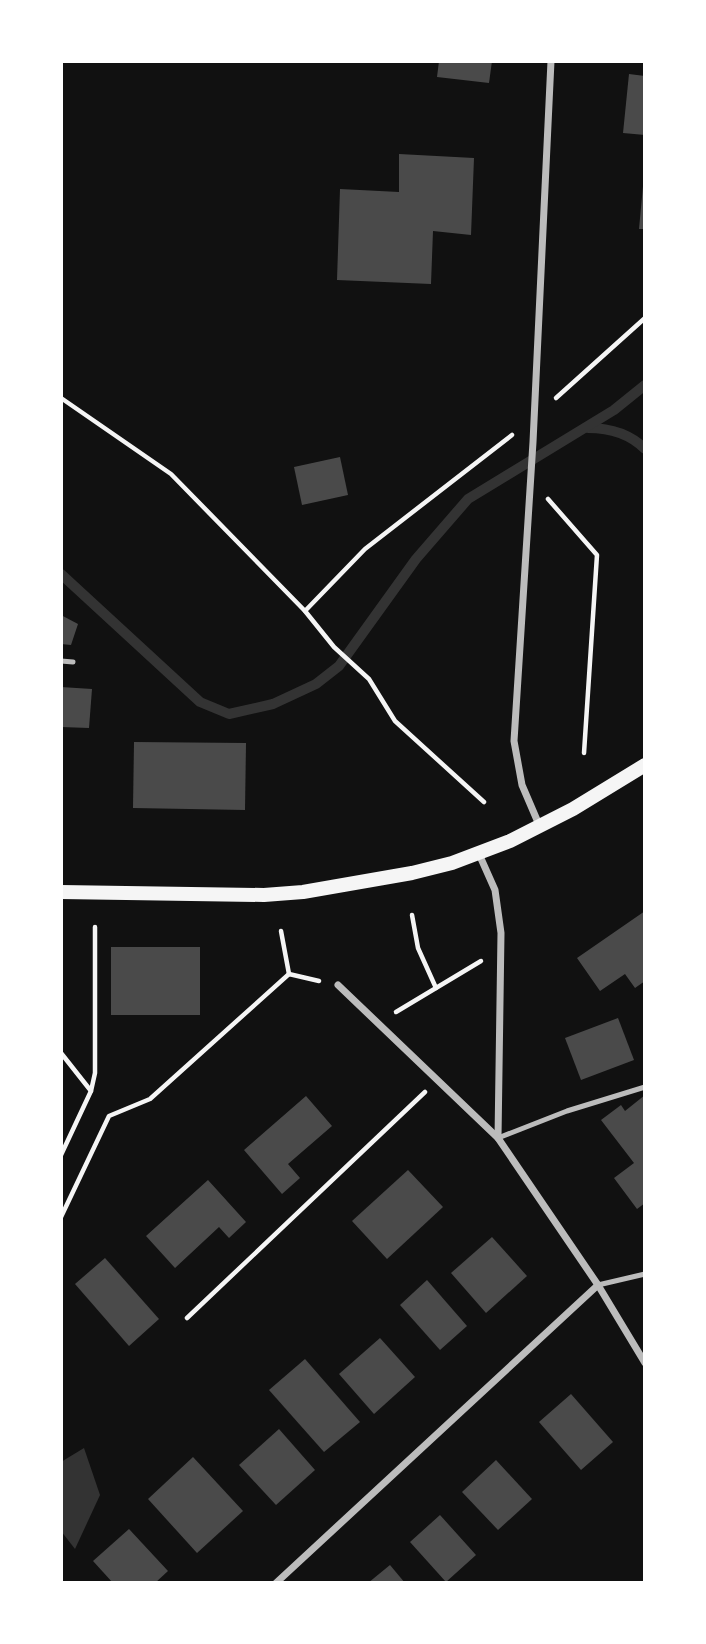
<svg xmlns="http://www.w3.org/2000/svg" width="706" height="1644" viewBox="0 0 706 1644" font-family="Signika,sans-serif">
<rect width="100%" height="100%" fill="#111"/>
<polygon fill="#333" points="84,1448 100,1495 75,1549 61,1531 61,1462"/>
<g fill="none" stroke-linecap="round" stroke-linejoin="round">
<g stroke="#333" stroke-width="10">
<path d="M588,428c21,0 42,6 57,21"/>
<polyline points="61,574 200,702 229,714 273,704 316,684 339,666 416,559 468,499 614,410 645,385"/>
</g>
</g>
<g fill="#4a4a4a">
<polygon points="439,61 492,61 489,83 437,77"/>
<polygon points="629,74 645,76 645,135 623,133"/>
<polygon points="399,154 474,158 471,235 433,231 431,284 337,280 340,189 399,192"/>
<polygon points="643,186 645,186 645,229 639,229"/>
<polygon points="340,457 348,495 302,505 294,467"/>
<polygon points="61,615 78,624 71,645 61,644"/>
<polygon points="61,687 92,689 89,728 61,727"/>
<polygon points="134,742 246,743 245,810 133,808"/>
<polygon points="645,911 645,981 635,988 625,974 600,991 577,958"/>
<rect x="111" y="947" width="89" height="68"/>
<polygon points="618,1018 634,1060 581,1080 565,1038"/>
<polygon points="645,1095 645,1203 637,1209 614,1178 634,1163 601,1120 621,1105 625,1111"/>
<polygon points="306,1096 332,1126 288,1164 300,1178 282,1194 244,1150"/>
<polygon points="408,1170 443,1207 387,1259 352,1221"/>
<polygon points="208,1180 246,1222 229,1238 219,1227 175,1268 146,1236"/>
<polygon points="492,1237 527,1276 486,1313 451,1273"/>
<polygon points="105,1258 159,1319 129,1346 75,1284"/>
<polygon points="427,1280 467,1326 440,1350 400,1305"/>
<polygon points="380,1338 415,1377 374,1414 339,1374"/>
<polygon points="305,1359 360,1422 324,1452 269,1390"/>
<polygon points="571,1394 613,1442 581,1470 539,1422"/>
<polygon points="279,1429 315,1470 276,1505 239,1465"/>
<polygon points="193,1457 243,1511 197,1553 148,1499"/>
<polygon points="496,1460 532,1499 498,1530 462,1492"/>
<polygon points="440,1515 476,1555 446,1582 410,1542"/>
<polygon points="129,1529 168,1571 155,1583 113,1583 93,1561"/>
<polygon points="390,1565 405,1583 368,1583"/>
</g>
<g fill="none" stroke-linecap="round" stroke-linejoin="round">
<g stroke="#f5f5f5" stroke-width="4.5">
<polyline points="61,398 171,474 305,611 334,647 369,679 395,721 484,802"/>
<polyline points="556,398 645,318"/>
<polyline points="548,499 597,555 584,753"/>
<polyline points="305,611 365,549 512,435"/>
<polyline points="412,915 418,948 436,988"/>
<polyline points="281,931 289,974"/>
<polyline points="396,1012 481,961"/>
<polyline points="61,1053 91,1091"/>
<polyline points="61,1155 91,1091 95,1073 95,927"/>
<polyline points="61,1217 109,1116 150,1099 289,974 319,981"/>
<polyline points="187,1318 425,1092"/>
</g>
<g stroke="#bcbcbc" stroke-width="5">
<polyline points="61,661 73,662"/>
<polyline points="498,1138 567,1111 645,1087"/>
<polyline points="598,1285 645,1274"/>
</g>
<g stroke="#bcbcbc" stroke-width="7">
<polyline points="540,827 522,785 514,741 533,442 551,61"/>
<polyline points="479,854 495,890 501,933 498,1138 598,1285 645,1363"/>
<polyline points="338,985 498,1138"/>
<polyline points="276,1583 598,1285"/>
</g>
<polyline stroke="#f5f5f5" stroke-width="14" points="61,892 264,895 303,892 412,873 452,863 510,841 573,809 645,765"/>
</g>
<rect width="706" height="1644" fill="none" stroke="#ffffff" stroke-width="126"/>
</svg>
